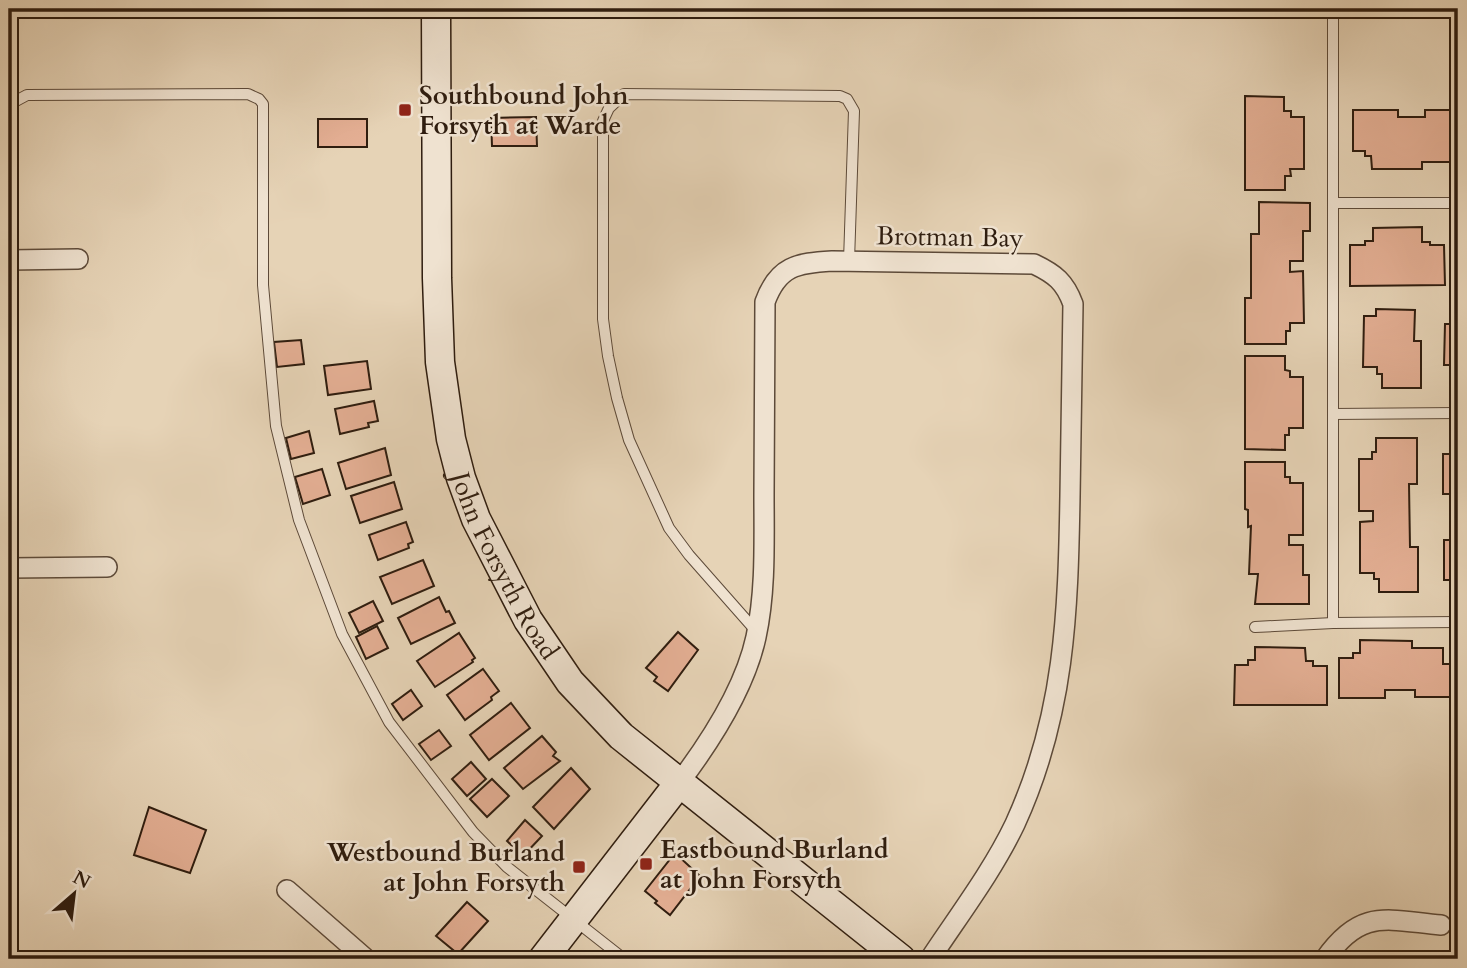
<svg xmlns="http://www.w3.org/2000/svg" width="1467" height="968" viewBox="0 0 1467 968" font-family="Cardo,serif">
<rect width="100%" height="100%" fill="#e6d3b6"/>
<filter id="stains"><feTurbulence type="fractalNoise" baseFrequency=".00286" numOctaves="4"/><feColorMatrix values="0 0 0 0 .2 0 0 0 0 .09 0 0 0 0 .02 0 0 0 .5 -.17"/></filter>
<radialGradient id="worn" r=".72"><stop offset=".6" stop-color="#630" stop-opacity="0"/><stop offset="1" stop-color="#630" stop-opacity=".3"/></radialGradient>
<g fill="#e4af94" stroke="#2f1d0f" stroke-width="2">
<polygon points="1245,96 1284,97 1284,111 1291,111 1291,117 1304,117 1304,169 1290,169 1291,176 1285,176 1285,190 1245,190"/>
<polygon points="1353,110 1398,110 1398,117 1425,117 1425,110 1458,110 1458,149 1454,149 1454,162 1422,162 1422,169 1372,169 1371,156 1365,156 1365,151 1353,151"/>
<polygon points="536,117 537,146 492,146 491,118"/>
<rect x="318" y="119" width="49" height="28"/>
<polygon points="1259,202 1310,203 1310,231 1303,231 1303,261 1290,261 1290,272 1303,271 1304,323 1290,323 1290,331 1286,331 1286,344 1245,344 1245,298 1251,298 1251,234 1259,234"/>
<polygon points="1422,227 1422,242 1430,242 1430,245 1444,245 1445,285 1350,286 1350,245 1365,245 1365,241 1373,241 1373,228"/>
<polygon points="1376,309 1415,310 1414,341 1421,341 1421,388 1382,388 1382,374 1377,374 1377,367 1363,367 1364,316 1376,316"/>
<polygon points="1445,324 1458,324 1458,369 1458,365 1444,365"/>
<polygon points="301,340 304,364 277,367 274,342"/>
<polygon points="1245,356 1285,356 1285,370 1290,371 1290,377 1303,377 1303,428 1289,428 1289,435 1285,435 1285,450 1245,449"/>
<polygon points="367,361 371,389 328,395 324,366"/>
<polygon points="374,401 378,421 368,423 369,427 340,434 335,409"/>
<polygon points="309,431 314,453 291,459 286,438"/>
<polygon points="1376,438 1417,438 1417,484 1409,484 1410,547 1418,547 1418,592 1379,592 1379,579 1374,579 1374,573 1360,573 1360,522 1373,521 1373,511 1359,511 1359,459 1372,459 1372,452 1376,452"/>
<polygon points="385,448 391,475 346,489 338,463"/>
<polygon points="1457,449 1458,494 1443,494 1443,454 1457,454"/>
<polygon points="1245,462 1285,462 1285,477 1290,477 1290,483 1303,483 1303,535 1289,535 1289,545 1303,545 1303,575 1309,575 1309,604 1255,604 1258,574 1249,574 1251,526 1248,527 1248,510 1245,509"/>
<polygon points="322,469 330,495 303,504 295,477"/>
<polygon points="394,482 402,509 360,523 351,496"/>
<polygon points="406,522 413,542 408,544 409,548 378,560 369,535"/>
<polygon points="1444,540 1458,540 1458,585 1457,580 1444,580"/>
<polygon points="423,560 434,586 392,604 380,577"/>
<polygon points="439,597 446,612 449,611 455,623 411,644 398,618"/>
<polygon points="373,601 383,621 359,633 349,613"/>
<polygon points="377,626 388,648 366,659 356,637"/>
<polygon points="678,632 698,650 668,691 654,681 657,677 646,668"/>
<polygon points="459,633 475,658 472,660 473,662 435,687 417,661"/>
<polygon points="1360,640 1412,641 1412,648 1443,648 1443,664 1452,664 1453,648 1458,648 1458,697 1415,697 1415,690 1385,690 1385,698 1339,698 1339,658 1353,658 1353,653 1360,653"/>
<polygon points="1255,647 1305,648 1306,661 1313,661 1313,666 1327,666 1327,705 1234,705 1235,665 1248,665 1248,660 1255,660"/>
<polygon points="483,669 499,691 491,697 492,700 465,720 447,695"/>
<polygon points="411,690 422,706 403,720 392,704"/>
<polygon points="511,703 530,728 489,760 470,735"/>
<polygon points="439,730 451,746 431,760 419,744"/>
<polygon points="542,736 556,752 553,756 560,761 523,789 504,768"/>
<polygon points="471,762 486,779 467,796 452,779"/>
<polygon points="571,768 590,789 554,829 533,807"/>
<polygon points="492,779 509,796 487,817 470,799"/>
<polygon points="149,807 206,830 190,873 134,855"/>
<polygon points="525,820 542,836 523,856 507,841"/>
<polygon points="675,853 700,876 670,915 655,903 657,901 645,891"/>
<polygon points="467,902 488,921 458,954 436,936"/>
</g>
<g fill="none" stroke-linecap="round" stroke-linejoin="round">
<defs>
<g id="lane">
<polyline points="1333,9 1333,623 1458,622"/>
<polyline points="9,113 14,102 27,95 248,94 259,99 263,104 263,285 276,426 299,520 342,634 389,722 473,832 507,867 624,959"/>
<polyline points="1333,203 1458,203"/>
<polyline points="1333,414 1458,413"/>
<polyline points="1255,627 1333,623"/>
<polyline points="756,631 689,555 669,528 629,440 617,398 608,356 603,319 603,121 609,108 624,94 840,96 847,99 854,111 849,261"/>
</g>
<g id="street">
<polyline points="9,260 78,259"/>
<polyline points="9,568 107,567"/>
<path d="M679,783c31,-41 66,-95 77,-146 10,-46 8,-96 8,-143 0,-64 1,-128 1,-192 13,-36 32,-39 67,-41l202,3c21,10 31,18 39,40 -1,64 -2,128 -3,192 -2,117 -5,219 -55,328 -23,48 -56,91 -85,135"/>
<polyline points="287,890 366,959"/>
<path d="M1325,959c36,-51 61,-39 116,-34"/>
</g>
<g id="secondary">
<path id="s1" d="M436,9l1,269 3,84 11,77 10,39 15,41 52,101 42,62 51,54 280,223"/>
<polyline points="543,959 679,783"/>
</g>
</defs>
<use href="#lane" stroke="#5d4a39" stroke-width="12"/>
<use href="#street" stroke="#5d4a39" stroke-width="22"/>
<use href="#secondary" stroke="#2f1d0f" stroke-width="31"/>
<use href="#lane" stroke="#efe2d0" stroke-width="10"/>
<use href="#street" stroke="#efe2d0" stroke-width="19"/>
<use href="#secondary" stroke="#efe2d0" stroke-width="28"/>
</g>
<g fill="#8f2418" stroke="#efe2d0" stroke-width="2.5">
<rect x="398" y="103" width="14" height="14" rx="3.5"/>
<rect x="639" y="857" width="14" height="14" rx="3.5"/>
<rect x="572" y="860" width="14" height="14" rx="3.5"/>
</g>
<g text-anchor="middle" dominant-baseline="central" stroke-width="5" stroke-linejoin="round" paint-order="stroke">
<g font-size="26" font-weight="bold" fill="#2f1d0f" stroke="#efe2d0" text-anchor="start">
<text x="419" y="95">Southbound John<tspan x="419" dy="30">Forsyth at Warde</tspan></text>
<text x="660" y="849">Eastbound Burland<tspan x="660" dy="30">at John Forsyth</tspan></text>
<text x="565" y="852" text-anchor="end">Westbound Burland<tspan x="565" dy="30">at John Forsyth</tspan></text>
</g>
<g font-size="26" fill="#2f1d0f" stroke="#efe2d0">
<text transform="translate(950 237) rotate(1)">Brotman Bay</text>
<text stroke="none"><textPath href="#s1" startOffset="569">John Forsyth Road</textPath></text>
</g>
</g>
<rect width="1467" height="968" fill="none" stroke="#e6d3b6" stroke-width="35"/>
<rect x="10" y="10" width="1446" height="947" fill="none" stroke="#2f1d0f" stroke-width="3.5"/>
<rect x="18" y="18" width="1432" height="933" fill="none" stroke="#2f1d0f" stroke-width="2"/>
<g transform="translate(74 894) rotate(28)" stroke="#efe2d0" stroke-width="5" paint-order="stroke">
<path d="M0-5L12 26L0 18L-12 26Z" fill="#2f1d0f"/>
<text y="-10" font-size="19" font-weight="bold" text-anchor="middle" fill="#2f1d0f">N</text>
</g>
<rect width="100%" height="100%" filter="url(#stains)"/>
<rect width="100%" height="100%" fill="url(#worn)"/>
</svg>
